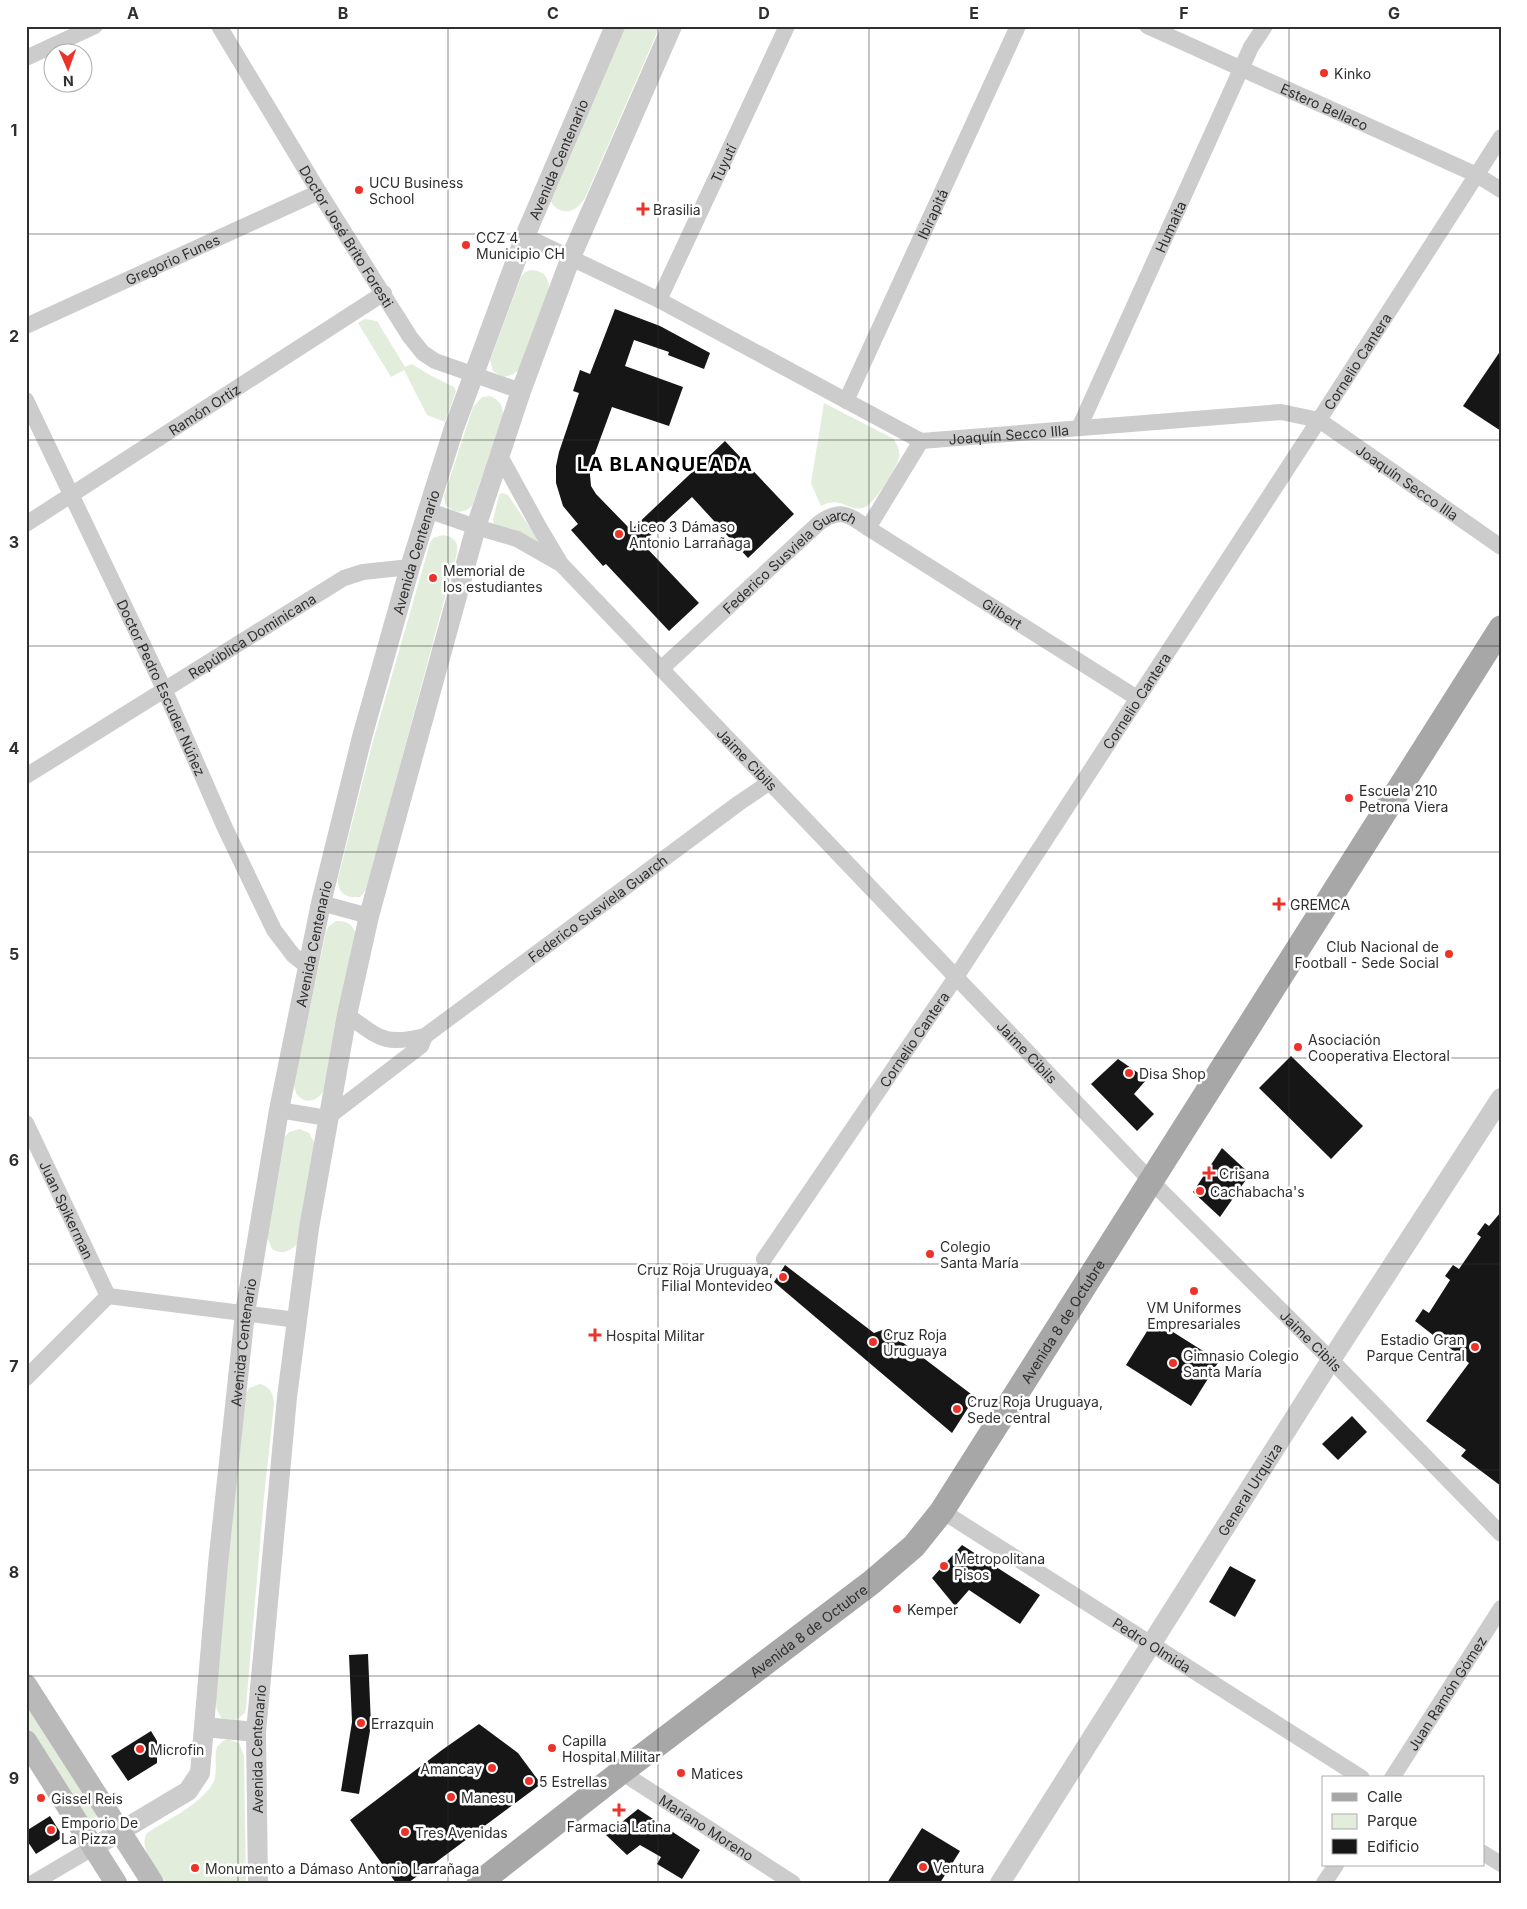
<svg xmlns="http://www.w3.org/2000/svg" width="1527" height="1909" viewBox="0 0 1527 1909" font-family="Inter,sans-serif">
<rect width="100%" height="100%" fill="#fff"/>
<g fill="#e3eddc">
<path d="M625,26h35l-75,172c-6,9 -15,18 -27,11 -3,-2 -7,-5 -7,-9 -1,-4 1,-9 2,-12z"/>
<path d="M531,270c13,1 18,7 18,20l-30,80 -7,5 -9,2 -10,-6 -3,-11 31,-83 4,-5z"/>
<polygon points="365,319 377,321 405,367 412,364 428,374 454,387 456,391 445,422 427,415 404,370 391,377 358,323"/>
<path d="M490,396c9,4 13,9 13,19l-31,91c-10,8 -17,8 -27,-2l-1,-8 29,-89 9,-10z"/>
<path d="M824,403l70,36c3,6 7,13 5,19 -3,11 -26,48 -36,50 -15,4 -22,-13 -42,-2l-10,-23z"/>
<polygon points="502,493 508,495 533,532 554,557 494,524 493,520 499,495"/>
<path d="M443,535c22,3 13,21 9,36l-85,318 -7,8c-14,2 -23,-4 -22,-19l35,-137 57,-198 3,-5z"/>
<path d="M336,921c11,-1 18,4 20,15l-32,154c-9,17 -30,13 -30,-7l32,-151 2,-5z"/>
<path d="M300,1129l9,4 6,11 -18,100c-8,8 -15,11 -25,5l-5,-12 17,-99 5,-6z"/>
<path d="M260,1384c11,3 14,11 14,21l-10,92 -18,210 -1,6 -9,7 -14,-1 -5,-9 -2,-10 7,-90 24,-216 3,-6z"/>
<polygon points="26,1705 97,1816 87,1822 26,1727"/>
<path d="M228,1739l11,4 5,13 2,127h-79c-8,-13 -30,-34 -20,-50 20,-13 61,-32 68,-55 2,-11 -1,-21 2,-31l6,-6z"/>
</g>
<g fill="#161616">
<polygon points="615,309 660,326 710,353 704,369 668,355 669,352 634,340 625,366 683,387 669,426 612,407 591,464 590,475 591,486 596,494 631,530 725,441 794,514 748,558 692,497 642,543 699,603 669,631 606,564 603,566 571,530 578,524 563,506 556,483 556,466 559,452 579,393 573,391 580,370 590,374"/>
<polygon points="1501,350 1501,431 1463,406"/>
<polygon points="1291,1056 1363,1126 1331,1159 1259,1088"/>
<polygon points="1118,1059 1147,1079 1134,1094 1154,1114 1137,1131 1091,1084"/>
<polygon points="1222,1148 1250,1174 1220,1217 1193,1192"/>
<polygon points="1501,1212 1501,1486 1461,1456 1466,1450 1426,1421 1469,1363 1415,1321 1423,1309 1429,1313 1450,1280 1445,1276 1453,1265 1459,1269 1481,1237 1477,1234 1485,1223 1489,1226"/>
<polygon points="785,1265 874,1333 885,1329 975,1397 952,1433 774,1282"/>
<polygon points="1154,1320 1219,1361 1191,1406 1126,1365"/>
<polygon points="1352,1416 1367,1432 1338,1460 1322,1444"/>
<polygon points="962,1545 1040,1595 1020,1624 969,1590 955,1606 932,1578"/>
<polygon points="1230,1566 1256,1580 1235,1617 1209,1602"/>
<polygon points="368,1654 371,1725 359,1794 341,1791 352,1722 349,1655"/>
<polygon points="479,1724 518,1753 541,1784 408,1883 396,1883 350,1820 442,1750"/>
<polygon points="151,1731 157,1741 157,1763 128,1781 111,1756"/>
<polygon points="638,1809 700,1850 682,1879 657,1864 661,1857 640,1845 627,1855 606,1835"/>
<polygon points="50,1816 63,1837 36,1854 26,1839 26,1831"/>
<polygon points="922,1828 960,1851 940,1883 887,1883"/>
</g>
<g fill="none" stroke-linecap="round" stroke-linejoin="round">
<g stroke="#ccc" stroke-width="16">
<path id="s1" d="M219,26l100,166 91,145 13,16 12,8 86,30"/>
<path id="s2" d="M1147,26l330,149 24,15"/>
<polyline points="26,58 95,26"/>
<path id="s3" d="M525,236l134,64 262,141 360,-29 38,8 182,127"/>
<path id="s4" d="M659,300l128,-274"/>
<path id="s5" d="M26,326l293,-134"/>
<path id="s6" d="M26,400l139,291 60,137 49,102 19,25 15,12"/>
<path id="s7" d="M846,401l172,-375"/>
<path id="s8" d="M1079,428l172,-381 14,-21"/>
<path id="s9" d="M500,456l39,71 22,37 590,617 180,179 170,174"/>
<polyline points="427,510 476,527 517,539 559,563"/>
<path id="s10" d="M26,524l358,-231"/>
<path id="s11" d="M868,528l269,170"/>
<path id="s12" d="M661,669l158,-146c21,-15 29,-9 49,5l53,-87"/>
<path id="s13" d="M26,776l318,-198 19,-6 47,-5"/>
<polyline points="321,903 369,916"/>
<path id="s14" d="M347,1015c33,23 36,31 78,21l314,-233 31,-21"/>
<polyline points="279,1110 327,1118 421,1046 425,1036"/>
<path id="s15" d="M26,1123l82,173"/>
<path id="s16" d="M764,1259l192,-282 363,-557 182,-283"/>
<polyline points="108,1296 297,1320"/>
<polyline points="26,1378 108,1296"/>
<path id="s17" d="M942,1511l420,267"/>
<path id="s18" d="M621,1772l172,111"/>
<path id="s19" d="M1392,1778l109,-170"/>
<polyline points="1483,1853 1501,1864"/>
<polyline points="33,1883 94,1847"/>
<polyline points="1324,1883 1336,1865"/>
</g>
<g stroke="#ccc" stroke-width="20">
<polyline points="204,1727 256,1732"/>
<path id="s20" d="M94,1847l94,-56 12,-18 18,-209 27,-251 34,-203 42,-207 41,-166 48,-170 44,-139 71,-192 90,-210"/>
<path id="s21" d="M258,1883l-2,-151 31,-335 22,-169 38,-213 22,-99 107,-389 45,-136 50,-134 101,-231"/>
<path id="s22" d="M1000,1883l331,-523 170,-262"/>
</g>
<g stroke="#b9b9b9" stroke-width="22">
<polyline points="26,1685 153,1883"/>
<polyline points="26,1741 116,1883"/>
</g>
<path stroke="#a7a7a7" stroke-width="25" id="s23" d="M479,1883l142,-111 251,-190 42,-36 28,-35 559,-883"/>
</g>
<path fill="none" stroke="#2f2f2f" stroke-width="1" stroke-opacity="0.55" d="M238,26v1857M448,26v1857M658,26v1857M869,26v1857M1079,26v1857M1289,26v1857M26,234h1475M26,440h1475M26,646h1475M26,852h1475M26,1058h1475M26,1264h1475M26,1470h1475M26,1676h1475"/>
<g fill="#ed3329" stroke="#fff" stroke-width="2">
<circle cx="1324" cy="73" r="5"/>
<circle cx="359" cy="190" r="5"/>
<path d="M640.5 201.5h5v5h5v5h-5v5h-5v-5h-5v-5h5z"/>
<circle cx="466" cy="245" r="5"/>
<circle cx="619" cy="534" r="5"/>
<circle cx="433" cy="578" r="5"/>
<circle cx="1349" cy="798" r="5"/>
<path d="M1276.5 896.5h5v5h5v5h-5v5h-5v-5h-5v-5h5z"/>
<circle cx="1449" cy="954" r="5"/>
<circle cx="1298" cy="1047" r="5"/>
<circle cx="1129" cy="1073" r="5"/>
<path d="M1206.5 1165.5h5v5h5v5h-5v5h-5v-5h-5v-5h5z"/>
<circle cx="1200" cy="1191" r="5"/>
<circle cx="930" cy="1254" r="5"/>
<circle cx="783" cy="1277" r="5"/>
<circle cx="1194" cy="1291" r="5"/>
<path d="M592.5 1327.5h5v5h5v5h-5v5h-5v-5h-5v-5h5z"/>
<circle cx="873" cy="1342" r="5"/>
<circle cx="1475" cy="1347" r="5"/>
<circle cx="1173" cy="1363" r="5"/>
<circle cx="957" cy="1409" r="5"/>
<circle cx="944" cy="1566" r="5"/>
<circle cx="897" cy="1609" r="5"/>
<circle cx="361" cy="1723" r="5"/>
<circle cx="552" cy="1748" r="5"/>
<circle cx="140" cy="1749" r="5"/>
<circle cx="492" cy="1768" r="5"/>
<circle cx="681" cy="1773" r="5"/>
<circle cx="529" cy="1781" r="5"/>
<circle cx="451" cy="1797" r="5"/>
<circle cx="41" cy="1798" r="5"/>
<path d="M616.5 1802.5h5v5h5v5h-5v5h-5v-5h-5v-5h5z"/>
<circle cx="51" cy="1830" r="5"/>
<circle cx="405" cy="1832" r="5"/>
<circle cx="923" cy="1867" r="5"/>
<circle cx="195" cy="1868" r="5"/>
</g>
<g text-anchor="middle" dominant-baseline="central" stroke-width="5" stroke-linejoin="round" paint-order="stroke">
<g font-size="14" fill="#2f2f2f" stroke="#fff" text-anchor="start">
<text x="1334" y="73">Kinko</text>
<text x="369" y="182">UCU Business<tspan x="369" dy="16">School</tspan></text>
<text x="653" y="209">Brasilia</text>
<text x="476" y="237">CCZ 4<tspan x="476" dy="16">Municipio CH</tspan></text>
<text x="629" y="526">Liceo 3 Dámaso<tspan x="629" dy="16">Antonio Larrañaga</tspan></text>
<text x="443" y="570">Memorial de<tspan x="443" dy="16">los estudiantes</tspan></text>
<text x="1359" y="790">Escuela 210<tspan x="1359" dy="16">Petrona Viera</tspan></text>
<text x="1290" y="904">GREMCA</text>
<text x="1439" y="946" text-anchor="end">Club Nacional de<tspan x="1439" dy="16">Football - Sede Social</tspan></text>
<text x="1308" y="1039">Asociación<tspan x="1308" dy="16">Cooperativa Electoral</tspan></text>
<text x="1139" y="1073">Disa Shop</text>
<text x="1219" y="1173">Crisana</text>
<text x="1210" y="1191">Cachabacha's</text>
<text x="940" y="1246">Colegio<tspan x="940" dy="16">Santa María</tspan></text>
<text x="773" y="1269" text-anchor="end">Cruz Roja Uruguaya,<tspan x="773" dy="16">Filial Montevideo</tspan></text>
<text x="1194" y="1307" text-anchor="middle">VM Uniformes<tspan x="1194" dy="16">Empresariales</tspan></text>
<text x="883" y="1334">Cruz Roja<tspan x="883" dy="16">Uruguaya</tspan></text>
<text x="606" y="1335">Hospital Militar</text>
<text x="1465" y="1339" text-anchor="end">Estadio Gran<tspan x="1465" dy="16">Parque Central</tspan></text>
<text x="1183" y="1355">Gimnasio Colegio<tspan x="1183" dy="16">Santa María</tspan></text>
<text x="967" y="1401">Cruz Roja Uruguaya,<tspan x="967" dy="16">Sede central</tspan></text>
<text x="954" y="1558">Metropolitana<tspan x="954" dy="16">Pisos</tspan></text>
<text x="907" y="1609">Kemper</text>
<text x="371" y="1723">Errazquin</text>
<text x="562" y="1740">Capilla<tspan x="562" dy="16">Hospital Militar</tspan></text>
<text x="150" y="1749">Microfin</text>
<text x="482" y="1768" text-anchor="end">Amancay</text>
<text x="691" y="1773">Matices</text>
<text x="539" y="1781">5 Estrellas</text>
<text x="461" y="1797">Manesu</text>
<text x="51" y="1798">Gissel Reis</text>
<text x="61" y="1822">Emporio De<tspan x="61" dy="16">La Pizza</tspan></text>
<text x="619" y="1826" text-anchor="middle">Farmacia Latina</text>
<text x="415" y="1832">Tres Avenidas</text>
<text x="933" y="1867">Ventura</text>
<text x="205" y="1868">Monumento a Dámaso Antonio Larrañaga</text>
</g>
<g font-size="14" fill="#2f2f2f" stroke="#fff">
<text stroke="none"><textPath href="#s2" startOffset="195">Estero Bellaco</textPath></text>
<text stroke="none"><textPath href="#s20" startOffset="1792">Avenida Centenario</textPath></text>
<text stroke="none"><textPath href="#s4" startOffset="151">Tuyutí</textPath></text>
<text stroke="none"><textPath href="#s7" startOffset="206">Ibirapitá</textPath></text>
<text stroke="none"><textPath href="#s8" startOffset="221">Humaita</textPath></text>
<text stroke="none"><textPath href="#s1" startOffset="246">Doctor José Brito Foresti</textPath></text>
<text stroke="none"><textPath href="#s5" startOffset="161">Gregorio Funes</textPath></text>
<text stroke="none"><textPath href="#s16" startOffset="1076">Cornelio Cantera</textPath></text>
<text stroke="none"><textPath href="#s10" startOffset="212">Ramón Ortiz</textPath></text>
<text stroke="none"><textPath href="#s3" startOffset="534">Joaquín Secco Illa</textPath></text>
<text stroke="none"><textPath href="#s3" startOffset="954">Joaquín Secco Illa</textPath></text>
<text stroke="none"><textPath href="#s20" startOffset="1374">Avenida Centenario</textPath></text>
<text stroke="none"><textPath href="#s12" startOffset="171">Federico Susviela Guarch</textPath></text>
<text stroke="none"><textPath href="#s11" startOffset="159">Gilbert</textPath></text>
<text stroke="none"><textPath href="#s13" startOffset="266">República Dominicana</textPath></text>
<text stroke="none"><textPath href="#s6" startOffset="318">Doctor Pedro Escuder Núñez</textPath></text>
<text stroke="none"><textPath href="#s16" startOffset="671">Cornelio Cantera</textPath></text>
<text stroke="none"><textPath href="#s9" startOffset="394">Jaime Cibils</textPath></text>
<text stroke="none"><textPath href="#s14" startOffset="300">Federico Susviela Guarch</textPath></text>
<text stroke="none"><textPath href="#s20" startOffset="969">Avenida Centenario</textPath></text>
<text stroke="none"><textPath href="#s16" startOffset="266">Cornelio Cantera</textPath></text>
<text stroke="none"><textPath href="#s9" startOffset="799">Jaime Cibils</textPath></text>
<text stroke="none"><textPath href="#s15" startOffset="96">Juan Spikerman</textPath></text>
<text stroke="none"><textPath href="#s23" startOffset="820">Avenida 8 de Octubre</textPath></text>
<text stroke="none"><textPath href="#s9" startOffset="1204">Jaime Cibils</textPath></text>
<text stroke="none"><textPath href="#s20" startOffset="564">Avenida Centenario</textPath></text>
<text stroke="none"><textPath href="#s22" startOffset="466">General Urquiza</textPath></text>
<text stroke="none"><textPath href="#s23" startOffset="415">Avenida 8 de Octubre</textPath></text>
<text stroke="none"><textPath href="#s17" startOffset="249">Pedro Olmida</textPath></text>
<text stroke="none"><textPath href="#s19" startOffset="101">Juan Ramón Gómez</textPath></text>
<text stroke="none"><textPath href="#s21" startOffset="134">Avenida Centenario</textPath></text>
<text stroke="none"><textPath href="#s18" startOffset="102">Mariano Moreno</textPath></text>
</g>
<g font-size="19" font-weight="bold" letter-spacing="1" fill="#000" stroke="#fff">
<text x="665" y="464">LA BLANQUEADA</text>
</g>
</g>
<rect width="1527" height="1909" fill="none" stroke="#ffffff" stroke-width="55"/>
<rect x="1322" y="1776" width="162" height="90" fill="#ffffff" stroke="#acacac"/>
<rect x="1332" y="1793" width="25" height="8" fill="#a7a7a7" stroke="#acacac"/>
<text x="1367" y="1802" font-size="15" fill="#2f2f2f">Calle</text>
<rect x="1332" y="1814" width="25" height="15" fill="#e3eddc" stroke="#acacac"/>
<text x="1367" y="1826" font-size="15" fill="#2f2f2f">Parque</text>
<rect x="1332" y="1839" width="25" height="15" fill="#161616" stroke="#acacac"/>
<text x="1367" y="1852" font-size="15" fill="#2f2f2f">Edificio</text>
<g transform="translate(68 68) rotate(178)"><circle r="24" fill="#ffffff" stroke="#acacac"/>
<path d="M0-4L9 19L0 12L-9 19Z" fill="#ed3329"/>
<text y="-8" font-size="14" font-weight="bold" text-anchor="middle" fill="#2f2f2f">N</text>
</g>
<rect x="28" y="28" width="1472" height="1854" fill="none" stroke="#2f2f2f" stroke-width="2"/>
<g font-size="16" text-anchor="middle" font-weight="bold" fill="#2f2f2f">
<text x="133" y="19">A</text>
<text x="343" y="19">B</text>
<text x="553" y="19">C</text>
<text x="764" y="19">D</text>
<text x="974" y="19">E</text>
<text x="1184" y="19">F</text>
<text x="1394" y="19">G</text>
<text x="14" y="136">1</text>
<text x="14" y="342">2</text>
<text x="14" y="548">3</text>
<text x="14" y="754">4</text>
<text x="14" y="960">5</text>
<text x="14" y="1166">6</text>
<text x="14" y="1372">7</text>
<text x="14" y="1578">8</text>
<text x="14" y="1784">9</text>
</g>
</svg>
